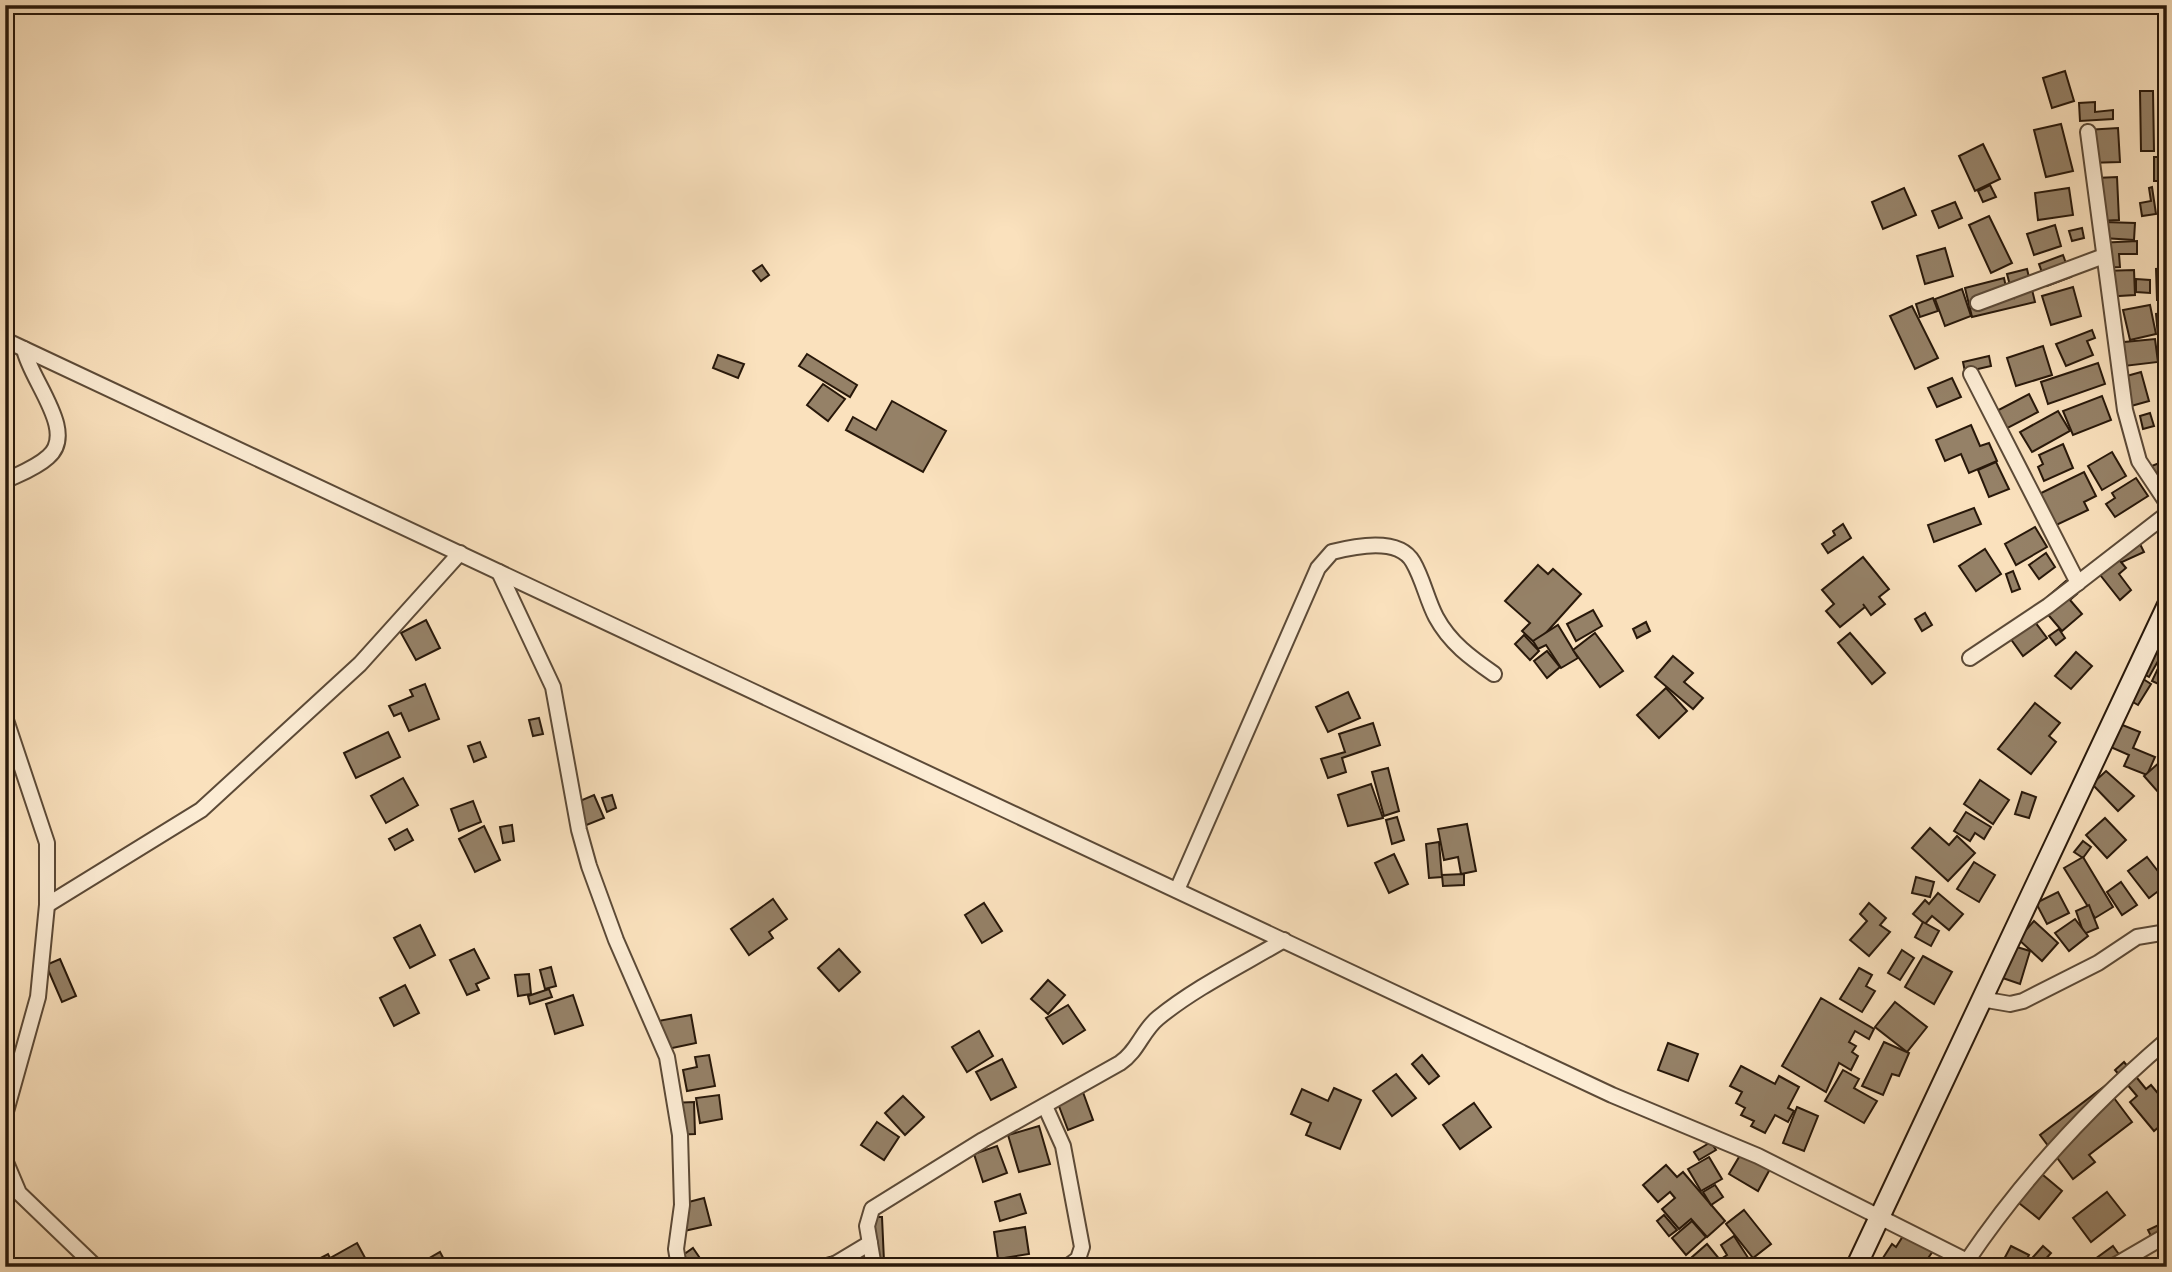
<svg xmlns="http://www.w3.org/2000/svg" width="2172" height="1272" viewBox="0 0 2172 1272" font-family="Alegreya,serif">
<rect width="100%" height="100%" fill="#fae1bd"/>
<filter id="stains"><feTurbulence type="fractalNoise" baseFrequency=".00286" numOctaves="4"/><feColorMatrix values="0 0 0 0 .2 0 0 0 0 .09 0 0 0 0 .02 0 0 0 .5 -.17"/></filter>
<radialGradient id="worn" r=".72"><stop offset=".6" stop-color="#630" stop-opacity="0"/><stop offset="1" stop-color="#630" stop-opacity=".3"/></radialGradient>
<g fill="#958167" stroke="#28180a" stroke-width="2">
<polygon points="2065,71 2074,101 2052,108 2043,78"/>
<polygon points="2140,91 2153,91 2154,151 2141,151"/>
<polygon points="2095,102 2095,112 2113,110 2113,119 2080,121 2079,103"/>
<polygon points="2061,124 2073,171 2046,177 2034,130"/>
<polygon points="2118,128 2120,162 2087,163 2086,130"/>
<polygon points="1983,144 2000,179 1975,191 1959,156"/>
<rect x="2154" y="157" width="13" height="24"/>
<polygon points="2117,177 2119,220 2098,221 2096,178"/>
<polygon points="1990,185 1996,197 1983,202 1978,191"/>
<polygon points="2152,187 2156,214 2142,216 2140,203 2151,201 2149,188"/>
<polygon points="1904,188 1916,215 1883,229 1872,202"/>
<polygon points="2069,188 2073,215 2038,220 2035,193"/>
<polygon points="1955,202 1962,218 1939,228 1932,211"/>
<polygon points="1989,216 2012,263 1991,273 1969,225"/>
<polygon points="2104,222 2135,223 2134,240 2103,238"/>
<polygon points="2055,225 2061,246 2034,255 2027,234"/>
<polygon points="2082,228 2084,238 2072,241 2069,231"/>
<polygon points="2137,241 2137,254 2119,254 2120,267 2100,268 2098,243"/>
<polygon points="1945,248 1953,276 1925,284 1917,256"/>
<polygon points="2063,255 2071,277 2047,286 2039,264"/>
<polygon points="762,265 769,275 761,281 753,271"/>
<polygon points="2167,268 2167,300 2157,300 2156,269"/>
<polygon points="2027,269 2035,302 1972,317 1965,288 2004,278 2007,292 2013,297 2007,274"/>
<polygon points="2134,270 2135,295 2103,297 2102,271"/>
<polygon points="2136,279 2150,280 2150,293 2136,292"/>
<polygon points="2073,287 2081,316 2051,325 2042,296"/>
<polygon points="1962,289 1971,316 1945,326 1935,299"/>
<polygon points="1933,298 1938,311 1920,317 1916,304"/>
<polygon points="2150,305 2156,334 2130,340 2123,310"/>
<polygon points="1912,306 1938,358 1915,369 1890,316"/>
<polygon points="2166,313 2167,335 2158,336 2156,314"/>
<polygon points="2092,330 2095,338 2087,341 2093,355 2066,366 2056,344"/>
<polygon points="2155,339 2158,362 2116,367 2114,343"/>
<polygon points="2043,346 2052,375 2016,386 2007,358"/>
<polygon points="807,354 857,385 850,397 799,366"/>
<polygon points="718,355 744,364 738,378 713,368"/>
<polygon points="1989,356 1991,366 1965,372 1963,362"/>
<polygon points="2098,363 2105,384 2048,404 2041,382"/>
<polygon points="2141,372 2149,401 2124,408 2116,379"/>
<polygon points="1952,378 1961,397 1937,407 1928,388"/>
<polygon points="823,384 845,399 828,421 807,405"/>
<polygon points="2029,394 2038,412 1998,433 1989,415"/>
<polygon points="2102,396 2111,420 2073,435 2063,411"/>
<polygon points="892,401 946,431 923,472 846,430 853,417 876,430"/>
<polygon points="2058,411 2070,431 2032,452 2020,432"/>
<polygon points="2150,413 2154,426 2143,429 2140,416"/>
<polygon points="1971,425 1980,446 1989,443 1997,461 1969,473 1961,454 1945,461 1936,440"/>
<polygon points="2063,444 2073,468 2044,481 2038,467 2043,464 2039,455"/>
<polygon points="2112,452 2126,476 2102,490 2088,466"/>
<polygon points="2167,460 2167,474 2154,479 2149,467"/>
<polygon points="1996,462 2009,489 1989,497 1978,470"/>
<polygon points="2084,472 2096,496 2084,502 2088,510 2050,528 2035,496"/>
<polygon points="2136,478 2148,496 2115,517 2106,504 2115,498 2112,493"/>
<polygon points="1974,508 1981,524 1934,542 1928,525"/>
<polygon points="1843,524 1851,538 1828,553 1822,544 1835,535 1833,531"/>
<polygon points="2035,527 2047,547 2016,565 2005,544"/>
<polygon points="2136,536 2144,552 2120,563 2113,547"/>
<polygon points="1985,549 2001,574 1976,591 1959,566"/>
<polygon points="2110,549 2126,568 2119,574 2131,590 2120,600 2097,571"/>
<polygon points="2046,553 2055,567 2039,579 2029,565"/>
<polygon points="1863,557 1889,589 1879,597 1885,604 1871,615 1863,604 1865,607 1840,627 1826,611 1834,604 1822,590"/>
<polygon points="1538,565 1548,574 1553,569 1581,594 1536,644 1522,631 1530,623 1505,601"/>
<polygon points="2013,571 2020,589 2012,592 2006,574"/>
<polygon points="2066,581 2077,594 2070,600 2082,614 2062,631 2039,604"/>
<polygon points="1593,610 1602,626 1576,641 1567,624"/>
<polygon points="1925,613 1932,625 1922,631 1915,619"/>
<polygon points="2029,614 2047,638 2023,656 2005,631"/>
<polygon points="426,620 440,648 416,660 401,633"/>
<polygon points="1646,622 1650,631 1637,638 1633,629"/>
<polygon points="1558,625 1578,658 1561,668 1546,645 1538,649 1533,641"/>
<polygon points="2059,629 2065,638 2056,645 2049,636"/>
<polygon points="1595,633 1623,671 1600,687 1573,650"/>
<polygon points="1850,633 1885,673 1872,684 1838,643"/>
<polygon points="1524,635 1539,651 1530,660 1515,644"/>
<polygon points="2151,647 2162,654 2149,677 2137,670"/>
<polygon points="1547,651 1560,667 1547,678 1534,661"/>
<polygon points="2076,652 2092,666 2071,689 2055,676"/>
<polygon points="1673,656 1693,673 1684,682 1703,698 1693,709 1655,677"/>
<polygon points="2161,662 2167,665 2167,688 2152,681"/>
<polygon points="2140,677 2151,684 2138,705 2126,698"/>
<polygon points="425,684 439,719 409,731 401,713 394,716 389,706 413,696 410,690"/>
<polygon points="1666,688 1687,711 1659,738 1637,715"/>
<polygon points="1348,692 1360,718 1328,732 1316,707"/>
<polygon points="2035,703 2060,723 2049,736 2056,742 2031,774 1998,749"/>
<polygon points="539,718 543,734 533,736 529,720"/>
<polygon points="2115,722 2140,732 2133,748 2155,757 2147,775 2124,766 2129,755 2106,745"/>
<polygon points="1373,723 1380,745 1342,758 1346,772 1328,778 1321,759 1345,752 1339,734"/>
<polygon points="388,732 400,757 356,778 344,753"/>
<polygon points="480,742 486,757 474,762 468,746"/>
<polygon points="2161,761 2167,767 2167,785 2158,792 2144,776"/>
<polygon points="1388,768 1399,811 1384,816 1372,772"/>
<polygon points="2106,771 2134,796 2118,811 2092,784"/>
<polygon points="403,778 418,805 386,823 371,796"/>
<polygon points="1980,780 2009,800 1993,824 1964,804"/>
<polygon points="1371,784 1383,818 1348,826 1338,795"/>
<polygon points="2022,792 2036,797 2029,818 2015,814"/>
<polygon points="594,795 604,818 584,826 575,803"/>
<polygon points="612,795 616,808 607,812 602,798"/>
<polygon points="473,801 481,822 459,831 451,809"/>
<polygon points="1966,812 1991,827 1984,839 1975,833 1970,841 1954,831"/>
<polygon points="1397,817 1404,840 1392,844 1386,820"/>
<polygon points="2105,818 2126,840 2107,858 2086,835"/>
<polygon points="1467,824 1476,871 1461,874 1458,857 1444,860 1438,829"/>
<polygon points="512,825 514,841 503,843 500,827"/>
<polygon points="484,826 500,860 475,872 459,839"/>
<polygon points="1930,828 1949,845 1957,836 1975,853 1948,881 1912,848"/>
<polygon points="407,829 413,840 395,850 389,839"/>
<polygon points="2083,841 2091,847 2083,858 2074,852"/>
<polygon points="1439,842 1442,877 1429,878 1426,844"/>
<polygon points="1394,854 1408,884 1389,893 1375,863"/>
<polygon points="2083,857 2113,907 2095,918 2064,868"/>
<polygon points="2147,857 2167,883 2167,904 2157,892 2149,898 2128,871"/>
<polygon points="1974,862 1995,875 1979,902 1957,889"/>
<polygon points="1464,874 1464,885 1443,886 1442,875"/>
<polygon points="1916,877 1934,882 1930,897 1912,893"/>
<polygon points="2121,882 2137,905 2122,915 2107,892"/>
<polygon points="2058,892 2069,913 2047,924 2036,903"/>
<polygon points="1938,893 1963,914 1949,930 1932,916 1925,924 1913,914 1925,900 1929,904"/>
<polygon points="773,899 787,919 769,932 773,938 749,955 731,929"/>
<polygon points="984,903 1002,931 982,943 965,915"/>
<polygon points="1869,903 1886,918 1880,925 1890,932 1869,956 1850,940 1867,921 1860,914"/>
<polygon points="2089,905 2098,928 2084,934 2076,911"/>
<polygon points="2075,919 2088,936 2069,951 2055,933"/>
<polygon points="2034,921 2058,943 2042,961 2018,939"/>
<polygon points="1923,922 1939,931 1931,946 1915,937"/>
<polygon points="420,925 435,955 410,968 394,938"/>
<polygon points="2007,944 2030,951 2020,984 1997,976"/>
<polygon points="474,949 489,978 476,984 479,990 467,995 450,960"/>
<polygon points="839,949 860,972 839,991 818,968"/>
<polygon points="1902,950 1914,958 1900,980 1888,973"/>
<polygon points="1923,956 1952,972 1934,1004 1905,987"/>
<polygon points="60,959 76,996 62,1002 46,965"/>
<polygon points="551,967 556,986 545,989 540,970"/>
<polygon points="1859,968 1872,975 1866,986 1875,991 1862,1012 1840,999"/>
<polygon points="529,974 531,994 518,996 515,975"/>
<polygon points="1048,980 1065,995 1048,1014 1031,999"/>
<polygon points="405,985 419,1013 394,1026 380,998"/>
<polygon points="549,989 552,997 530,1004 528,996"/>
<polygon points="573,995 583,1025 555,1034 546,1004"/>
<polygon points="1821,998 1874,1029 1869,1039 1855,1031 1849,1042 1856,1046 1852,1052 1858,1056 1851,1070 1839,1063 1826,1092 1782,1066"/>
<polygon points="1895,1002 1927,1027 1907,1052 1875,1027"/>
<polygon points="1068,1005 1085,1030 1063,1044 1046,1018"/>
<polygon points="691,1015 696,1043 658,1051 658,1021"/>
<polygon points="979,1031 993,1056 967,1072 952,1047"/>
<polygon points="1884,1042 1909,1053 1899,1076 1892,1074 1883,1095 1862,1086"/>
<polygon points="1668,1043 1698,1054 1688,1081 1658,1070"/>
<polygon points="709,1055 715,1086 687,1091 683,1070 697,1067 695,1057"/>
<polygon points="1422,1055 1439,1076 1429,1084 1412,1064"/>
<polygon points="1002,1059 1016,1087 991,1100 976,1072"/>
<polygon points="2124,1062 2146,1089 2151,1085 2167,1104 2167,1120 2154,1131 2130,1102 2137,1096 2115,1070"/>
<polygon points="1741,1066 1775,1084 1779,1076 1799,1087 1788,1108 1794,1111 1788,1122 1775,1115 1765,1133 1751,1126 1754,1121 1741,1115 1745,1108 1736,1103 1742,1092 1730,1086"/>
<polygon points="1843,1070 1859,1079 1854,1088 1877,1101 1864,1123 1825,1101"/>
<polygon points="1396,1074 1416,1098 1392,1116 1373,1091"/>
<polygon points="1080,1084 1093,1120 1068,1130 1054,1093"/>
<polygon points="2105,1086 2132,1122 2089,1155 2095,1162 2073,1179 2040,1135"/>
<polygon points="1334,1088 1361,1100 1340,1149 1306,1135 1311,1123 1291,1114 1302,1089 1328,1101"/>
<polygon points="719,1095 722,1119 700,1123 696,1098"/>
<polygon points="903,1096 924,1117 905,1135 885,1113"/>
<polygon points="694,1102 695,1134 672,1135 671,1103"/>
<polygon points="1474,1103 1491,1127 1460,1149 1443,1125"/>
<polygon points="1797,1107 1818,1116 1804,1151 1783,1143"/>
<polygon points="877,1122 899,1137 884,1160 861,1145"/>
<polygon points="1039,1126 1050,1164 1019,1172 1008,1135"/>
<polygon points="1711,1142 1716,1150 1699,1160 1694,1152"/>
<polygon points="997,1146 1007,1173 983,1182 974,1154"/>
<polygon points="1742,1152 1770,1169 1758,1191 1729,1174"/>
<polygon points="1709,1157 1722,1179 1701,1191 1688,1169"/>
<polygon points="1666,1165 1677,1177 1683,1172 1725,1221 1707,1237 1691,1219 1679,1229 1662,1209 1675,1198 1670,1192 1658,1202 1643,1185"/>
<polygon points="2037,1170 2062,1191 2039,1219 2014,1199"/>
<polygon points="1715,1185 1723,1197 1711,1205 1703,1192"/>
<polygon points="2107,1192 2125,1215 2091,1242 2073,1218"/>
<polygon points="1020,1194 1026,1213 1000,1221 995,1202"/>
<polygon points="704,1198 711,1225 684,1231 677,1205"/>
<polygon points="1744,1210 1771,1244 1753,1258 1726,1224"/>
<polygon points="1664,1215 1677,1230 1669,1236 1657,1221"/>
<polygon points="863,1217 882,1217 884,1261 873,1261"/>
<polygon points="1692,1221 1706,1237 1686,1255 1672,1238"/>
<polygon points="2167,1221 2167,1259 2163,1261 2148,1230"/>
<polygon points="1025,1227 1029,1254 998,1259 994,1232"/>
<polygon points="1905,1233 1933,1251 1922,1267 1879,1264 1892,1244 1896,1247"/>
<polygon points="1734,1236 1754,1267 1727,1267 1721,1259 1727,1255 1721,1245"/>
<polygon points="357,1243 370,1267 313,1267 311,1263 328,1254 330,1258"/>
<polygon points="1707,1244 1721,1261 1713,1267 1698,1267 1691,1258"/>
<polygon points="2011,1246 2029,1255 2023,1267 2003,1261"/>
<polygon points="2043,1246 2051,1253 2042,1263 2046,1267 2024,1267"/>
<polygon points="2113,1246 2128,1267 2084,1267"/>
<polygon points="693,1248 706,1267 676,1267 673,1262"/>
<polygon points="440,1252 448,1267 414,1267"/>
<polygon points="846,1253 849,1267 807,1267 806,1263"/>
</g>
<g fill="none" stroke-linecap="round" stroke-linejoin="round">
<defs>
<g id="street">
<polyline points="2088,132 2125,410 2139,461 2167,503"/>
<polyline points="1978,303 2104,256"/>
<polyline points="5,340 1612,1095 1758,1156 1979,1267"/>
<polyline points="1971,374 2078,583"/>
<path d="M5,481c14,-7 31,-13 43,-24 30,-25 -18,-77 -24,-108"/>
<polyline points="499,572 553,687 579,830 589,866 616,940 667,1057 680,1135 682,1205 676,1249 679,1267"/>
<polyline points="1970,658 2048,606 2167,514"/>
<polyline points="5,717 47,843 47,905 38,997 5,1115"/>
<path d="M1177,890l141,-322 14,-16c23,-6 67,-15 81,10 10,17 14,38 23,55 14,26 35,41 58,57"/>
<polyline points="47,905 201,810 360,664 460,553"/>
<polyline points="1981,999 2010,1004 2023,1001 2098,963 2137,937 2167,932"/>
<polyline points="1045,1106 1063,1146 1082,1247 1078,1259 1067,1267"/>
<polyline points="5,1160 19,1193 96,1267"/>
<path d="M1967,1261c56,-83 124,-156 200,-221"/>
<polyline points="830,1267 870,1243"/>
<path d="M874,1267l-7,-41 5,-17 111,-69 137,-77c18,-12 22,-32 38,-45 38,-31 84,-53 126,-78"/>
<polyline points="2112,1267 2167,1235"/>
</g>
<polyline id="secondary" points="1856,1267 2167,606"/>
</defs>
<use href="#street" stroke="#5c4a37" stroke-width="18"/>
<use href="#secondary" stroke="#28180a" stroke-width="23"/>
<use href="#street" stroke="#fcecd4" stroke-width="14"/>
<use href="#secondary" stroke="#fcecd4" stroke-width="19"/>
</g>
<rect width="2172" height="1272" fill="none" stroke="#fae1bd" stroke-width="28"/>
<rect x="7" y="7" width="2158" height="1258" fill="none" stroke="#28180a" stroke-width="3.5"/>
<rect x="14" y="14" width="2144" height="1244" fill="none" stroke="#28180a" stroke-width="2"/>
<rect width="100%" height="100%" filter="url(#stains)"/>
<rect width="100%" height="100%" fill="url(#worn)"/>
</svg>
